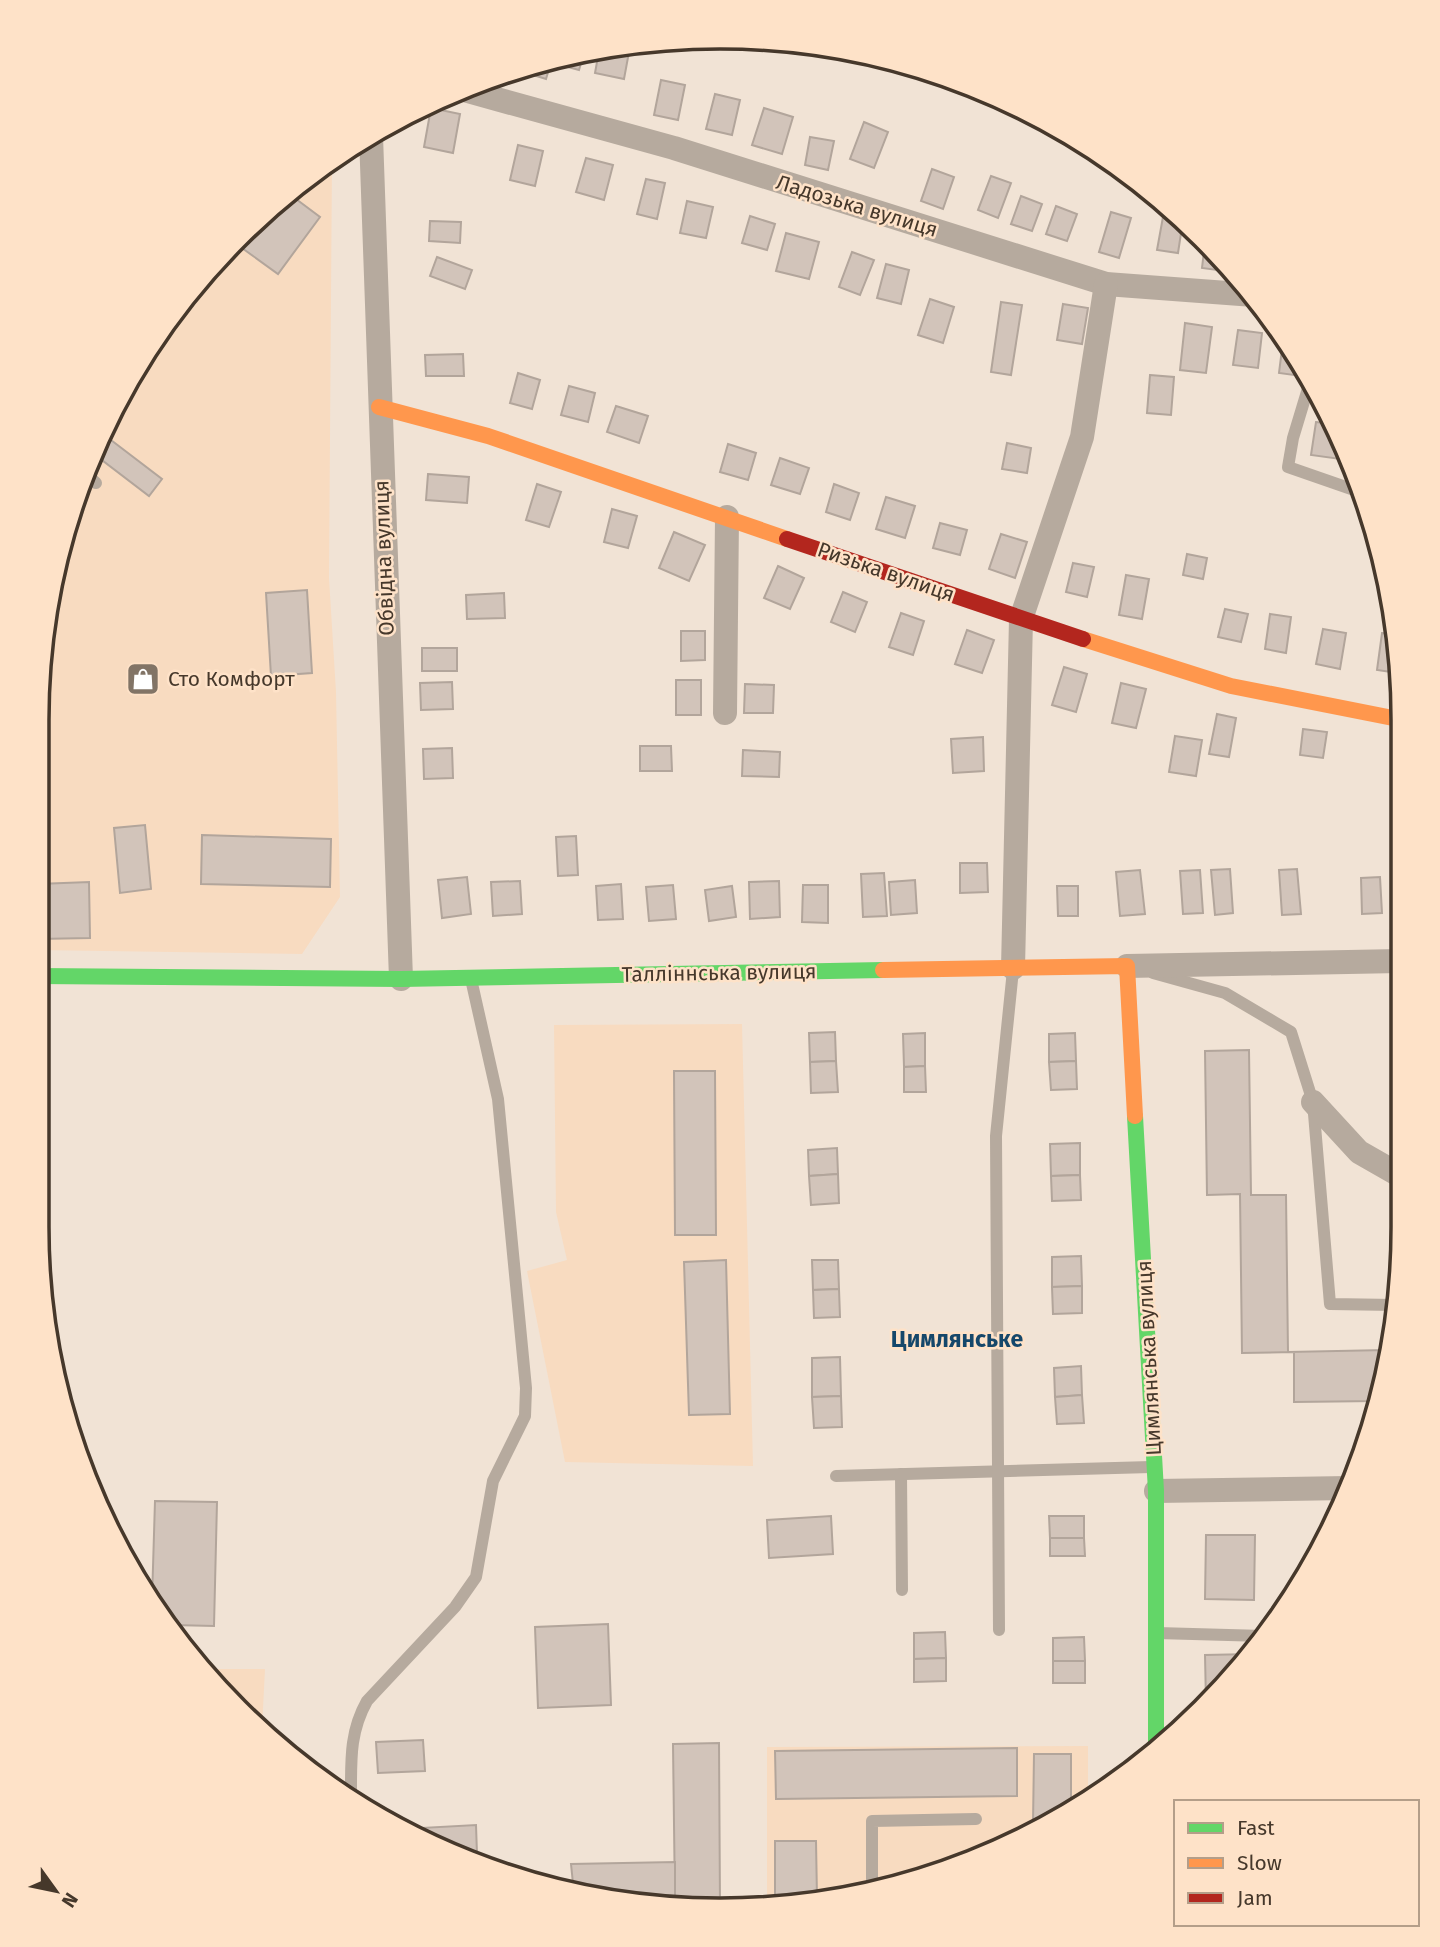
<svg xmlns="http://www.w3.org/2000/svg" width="1440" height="1947" viewBox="0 0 1440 1947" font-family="'Fira Sans',sans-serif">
<rect width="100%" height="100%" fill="#f1e3d5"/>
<g fill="#f8dbc0">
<polygon points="332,160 329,578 336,692 340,897 302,954 37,950 38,676 60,544 89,458 152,341 207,269 304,178"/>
<polygon points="742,1024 753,1466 565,1462 527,1271 567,1260 556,1212 554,1025"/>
<polygon points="205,1669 265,1669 262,1728 237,1710"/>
<polygon points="1088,1746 1088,1795 940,1874 767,1908 767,1747"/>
</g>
<g fill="#d2c4ba" stroke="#b2a59b" stroke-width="2">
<polygon points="613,49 629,52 624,79 595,73 599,51"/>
<polygon points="584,53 579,70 557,64 559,57"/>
<polygon points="552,59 546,79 527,73 530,65"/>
<polygon points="661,80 685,85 678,120 654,115"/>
<polygon points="715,94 740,100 732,135 706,129"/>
<polygon points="431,108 460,114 453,153 424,147"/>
<polygon points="764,108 793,117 782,154 752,145"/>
<polygon points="864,122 888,132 874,168 850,159"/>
<polygon points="810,137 834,141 828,170 805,165"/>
<polygon points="518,145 543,151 535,186 510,180"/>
<polygon points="586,158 613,165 604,200 576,192"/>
<polygon points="932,169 954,177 943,209 921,201"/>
<polygon points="991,176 1011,183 998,218 978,210"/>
<polygon points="646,179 665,183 657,219 637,214"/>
<polygon points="288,193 320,217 278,274 235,243"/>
<polygon points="1021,196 1042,204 1032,231 1011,224"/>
<polygon points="687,201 713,207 706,238 680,233"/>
<polygon points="1056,206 1077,214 1067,241 1046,234"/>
<polygon points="1111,212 1131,218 1119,258 1099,252"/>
<polygon points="750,216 775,224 767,250 742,243"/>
<polygon points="1163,217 1183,220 1178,253 1157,250"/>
<polygon points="430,221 461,222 460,243 429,241"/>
<polygon points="786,233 819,242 809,279 776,271"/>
<polygon points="1205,243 1225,265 1224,271 1202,268"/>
<polygon points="852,252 874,260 860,295 839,287"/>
<polygon points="437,257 472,270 465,289 430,276"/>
<polygon points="886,264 909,270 901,304 877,298"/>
<polygon points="930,299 954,307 943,343 918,335"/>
<polygon points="1001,302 1022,305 1011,375 991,372"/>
<polygon points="1063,304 1088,308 1082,344 1057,340"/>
<polygon points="1185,323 1212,327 1206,373 1180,370"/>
<polygon points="1238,330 1262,333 1258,368 1233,365"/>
<polygon points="1283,341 1302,373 1301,376 1279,373"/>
<polygon points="463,354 464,376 426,376 425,355"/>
<polygon points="518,373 540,380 532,409 510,403"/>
<polygon points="1150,375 1174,377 1171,415 1147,413"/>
<polygon points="569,386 595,393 588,422 561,415"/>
<polygon points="616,406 648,416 639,443 607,432"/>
<polygon points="1316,422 1331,424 1343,444 1340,459 1311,455"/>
<polygon points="107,437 162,479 149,496 94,454"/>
<polygon points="1007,443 1031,448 1027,473 1002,469"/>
<polygon points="728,444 756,453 748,480 720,472"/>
<polygon points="780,458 809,468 800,494 771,485"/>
<polygon points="428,474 469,477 467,503 426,500"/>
<polygon points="537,484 561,492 549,527 526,520"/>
<polygon points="834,484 859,493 850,520 826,512"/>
<polygon points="886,497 915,506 905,538 876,529"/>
<polygon points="612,509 637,516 628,548 604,542"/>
<polygon points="940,523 967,530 960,555 933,548"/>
<polygon points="674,532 705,545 689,581 659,568"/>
<polygon points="1001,534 1027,542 1015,578 989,569"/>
<polygon points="1187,554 1207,558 1203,579 1183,575"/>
<polygon points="1073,563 1094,567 1087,597 1066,592"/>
<polygon points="778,566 804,578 790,609 764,598"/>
<polygon points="1126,575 1149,579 1142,619 1119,615"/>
<polygon points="307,590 312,673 271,676 266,593"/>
<polygon points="843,592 867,602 855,632 831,622"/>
<polygon points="504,593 505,618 467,619 466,595"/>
<polygon points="1225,609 1248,614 1241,642 1218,637"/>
<polygon points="901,613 924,621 913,655 889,647"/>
<polygon points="1270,614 1291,617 1286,653 1265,649"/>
<polygon points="1323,629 1346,633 1340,669 1316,664"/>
<polygon points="967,630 994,640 982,673 955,664"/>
<polygon points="681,631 705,631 705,660 681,661"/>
<polygon points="1382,633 1397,635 1398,673 1377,670"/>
<rect x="422" y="648" width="35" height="23"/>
<polygon points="1064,667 1087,674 1076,712 1052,705"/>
<rect x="676" y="680" width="25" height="35"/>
<polygon points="452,682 453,709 421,710 420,683"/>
<polygon points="1121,683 1146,689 1136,728 1112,723"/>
<polygon points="745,684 774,685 773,713 744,713"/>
<polygon points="1217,714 1236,718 1229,757 1209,754"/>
<polygon points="1303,729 1327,732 1323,758 1300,755"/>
<polygon points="1175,736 1202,740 1196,776 1169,772"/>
<polygon points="983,737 984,771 953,773 951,739"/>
<polygon points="640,746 671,746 672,771 640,771"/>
<polygon points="452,748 453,778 424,779 423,749"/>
<polygon points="743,750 780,752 779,777 742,776"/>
<polygon points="145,825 151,889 120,893 114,828"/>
<polygon points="202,835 331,839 330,887 201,884"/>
<polygon points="576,836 578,875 558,876 556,837"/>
<polygon points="960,863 987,863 988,892 960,893"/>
<polygon points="1230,869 1233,913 1215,915 1211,870"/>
<polygon points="1297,869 1301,914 1282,915 1279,870"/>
<polygon points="1140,870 1145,914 1120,916 1116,872"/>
<polygon points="1200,870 1203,913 1183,914 1180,871"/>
<polygon points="884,873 887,916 863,917 861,874"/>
<polygon points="467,877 471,914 442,918 438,880"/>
<polygon points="1380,877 1382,913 1362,914 1361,878"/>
<polygon points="915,880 917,913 891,915 889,882"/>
<polygon points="520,881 522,914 493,916 491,882"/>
<polygon points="779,881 780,917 750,919 749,882"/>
<polygon points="89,882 90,938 38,939 38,884"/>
<polygon points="621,884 623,919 598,920 596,886"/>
<polygon points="673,885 676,919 649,921 646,887"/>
<polygon points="803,885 828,885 828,923 802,922"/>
<polygon points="732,886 736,917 709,921 705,890"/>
<polygon points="1057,886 1078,886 1078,916 1058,916"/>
<polygon points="835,1032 836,1061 810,1062 809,1033"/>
<polygon points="925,1033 925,1066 904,1067 903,1034"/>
<polygon points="1075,1033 1076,1061 1049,1062 1049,1034"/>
<polygon points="1249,1050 1251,1195 1286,1195 1288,1352 1386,1350 1376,1401 1294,1402 1294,1352 1242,1353 1240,1194 1207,1195 1205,1051"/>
<polygon points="836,1061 838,1092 811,1093 810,1062"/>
<polygon points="1076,1061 1077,1089 1051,1090 1049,1062"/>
<polygon points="1398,1062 1400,1063 1401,1094 1393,1093"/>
<polygon points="925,1066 926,1092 904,1092 904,1067"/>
<polygon points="674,1071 715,1071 716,1235 675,1235"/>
<polygon points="1080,1143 1080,1175 1051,1176 1050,1144"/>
<polygon points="837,1148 838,1174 809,1176 808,1150"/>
<polygon points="838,1174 839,1203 811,1205 809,1176"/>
<polygon points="1080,1175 1081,1200 1052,1201 1051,1176"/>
<polygon points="1081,1256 1082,1286 1052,1287 1052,1257"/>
<polygon points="726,1260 730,1414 689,1415 684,1262"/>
<polygon points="812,1260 838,1260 839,1289 813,1290"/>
<polygon points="1082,1286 1082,1313 1053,1314 1052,1287"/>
<polygon points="839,1289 840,1317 814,1318 813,1290"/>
<polygon points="840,1357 841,1396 812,1397 812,1358"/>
<polygon points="1081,1366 1082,1395 1055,1397 1054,1368"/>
<polygon points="1082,1395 1084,1423 1057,1424 1055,1397"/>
<polygon points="841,1396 842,1427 814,1428 812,1397"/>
<polygon points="155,1501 217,1502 214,1626 172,1625 152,1600"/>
<polygon points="831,1516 833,1554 769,1558 767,1520"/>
<polygon points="1049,1516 1084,1516 1084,1538 1050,1538"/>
<polygon points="1206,1535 1255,1535 1254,1600 1205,1599"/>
<polygon points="1050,1538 1084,1538 1085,1556 1050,1556"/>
<polygon points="608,1624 611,1705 538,1708 535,1627"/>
<polygon points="945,1632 946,1658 914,1659 914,1633"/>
<polygon points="1084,1637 1085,1661 1053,1661 1053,1638"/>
<polygon points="1251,1654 1234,1677 1206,1703 1205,1655"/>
<polygon points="946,1658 946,1681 914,1682 914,1659"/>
<rect x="1053" y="1661" width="32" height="22"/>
<polygon points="423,1740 425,1771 378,1773 376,1742"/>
<polygon points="719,1743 720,1906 675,1903 673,1744"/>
<polygon points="1017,1748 1017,1796 776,1799 775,1751"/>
<polygon points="1034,1754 1071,1754 1071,1804 1033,1824"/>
<polygon points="476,1825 477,1854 462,1855 417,1840 402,1829"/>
<polygon points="775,1841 816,1841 817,1898 775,1907"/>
<polygon points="675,1862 675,1903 586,1897 574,1893 571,1864"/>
</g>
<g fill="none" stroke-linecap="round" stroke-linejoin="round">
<g stroke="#b6aa9e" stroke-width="12">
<polyline points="1309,385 1293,438 1288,467 1360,492"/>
<polyline points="84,472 96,483"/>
<polyline points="1153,973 1225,993 1291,1032 1313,1102 1330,1304 1395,1305"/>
<polyline points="901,1474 902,1590"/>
<polyline points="836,1476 1151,1467"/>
<polyline points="999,1630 996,1136 1013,970"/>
<polyline points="1157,1633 1264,1636"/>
<path d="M351,1792c0,-33 -1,-61 16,-91l88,-94 21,-30 17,-96 32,-65 1,-28 -28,-289 -27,-120"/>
<polyline points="872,1888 872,1821 976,1819"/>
</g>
<g stroke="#b6aa9e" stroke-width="24">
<polyline points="464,90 674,148 1106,284 1254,295"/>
<polyline points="371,136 401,979"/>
<polyline points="725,713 727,517"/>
<polyline points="1127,966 1400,961"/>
<polyline points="1013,968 1021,619 1082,437 1106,284"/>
<polyline points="1313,1102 1359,1152 1401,1176"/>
<polyline points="1156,1491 1348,1488"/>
</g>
<g stroke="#63d668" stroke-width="16">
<polyline points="37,976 401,979 883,970"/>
<polyline points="1135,1116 1156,1491 1156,1750"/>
</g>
<g stroke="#ff974d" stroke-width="16">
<polyline points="379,407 488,436 787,539"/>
<polyline points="1083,639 1231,686 1398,719"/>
<polyline points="883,970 1127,966 1135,1116"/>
</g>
<polyline stroke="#b3261e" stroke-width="16" points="787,539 1083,639"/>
</g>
<defs>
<symbol id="shop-square" viewBox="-11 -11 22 22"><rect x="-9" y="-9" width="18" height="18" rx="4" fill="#827466" stroke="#fee2c8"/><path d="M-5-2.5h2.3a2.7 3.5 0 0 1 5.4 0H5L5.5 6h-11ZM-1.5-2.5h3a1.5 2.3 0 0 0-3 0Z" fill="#fff"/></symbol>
</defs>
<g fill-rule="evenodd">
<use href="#shop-square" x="124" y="660" width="38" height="38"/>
</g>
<g text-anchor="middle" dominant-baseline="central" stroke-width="5" stroke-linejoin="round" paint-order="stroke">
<g font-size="21" fill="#46382b" stroke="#fee2c8">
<text transform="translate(857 206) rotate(17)">Ладозька вулиця</text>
<text transform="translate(384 558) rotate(-92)">Обвідна вулиця</text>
<text transform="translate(886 572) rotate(19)">Ризька вулиця</text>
<text transform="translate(719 973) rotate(-1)">Талліннська вулиця</text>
<text transform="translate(1149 1358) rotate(-93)">Цимлянська вулиця</text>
</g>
<g font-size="21" fill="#46382b" stroke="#fee2c8" text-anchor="start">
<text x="168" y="679">Сто Комфорт</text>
</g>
<g font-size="23" font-weight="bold" fill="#16476a" stroke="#fee2c8">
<text x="957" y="1339">Цимлянське</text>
</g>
</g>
<path d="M0 0H1440V1947H0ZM720 49H720A671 671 0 0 1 1391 720V1227A671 671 0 0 1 720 1898H720A671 671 0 0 1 49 1227V720A671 671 0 0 1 720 49Z" fill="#fee2c8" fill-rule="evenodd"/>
<path fill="none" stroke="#46382b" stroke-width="3.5" d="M720 49H720A671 671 0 0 1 1391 720V1227A671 671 0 0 1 720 1898H720A671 671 0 0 1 49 1227V720A671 671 0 0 1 720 49Z"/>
<rect x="1174" y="1800" width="245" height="126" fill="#fee2c8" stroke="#b49e89" stroke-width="2"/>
<rect x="1188" y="1823" width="35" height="10" fill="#63d668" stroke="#b49e89" stroke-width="2"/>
<text x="1237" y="1835" font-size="21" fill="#46382b">Fast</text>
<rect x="1188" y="1858" width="35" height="10" fill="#ff974d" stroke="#b49e89" stroke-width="2"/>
<text x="1237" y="1870" font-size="21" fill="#46382b">Slow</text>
<rect x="1188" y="1893" width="35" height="10" fill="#b3261e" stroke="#b49e89" stroke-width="2"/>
<text x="1237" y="1905" font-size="21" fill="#46382b">Jam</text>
<g transform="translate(56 1891) rotate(123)" stroke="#fee2c8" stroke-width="5" paint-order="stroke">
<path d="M0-5L12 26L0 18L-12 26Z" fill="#46382b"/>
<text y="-10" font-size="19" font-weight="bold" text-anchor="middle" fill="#46382b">N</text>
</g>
</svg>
